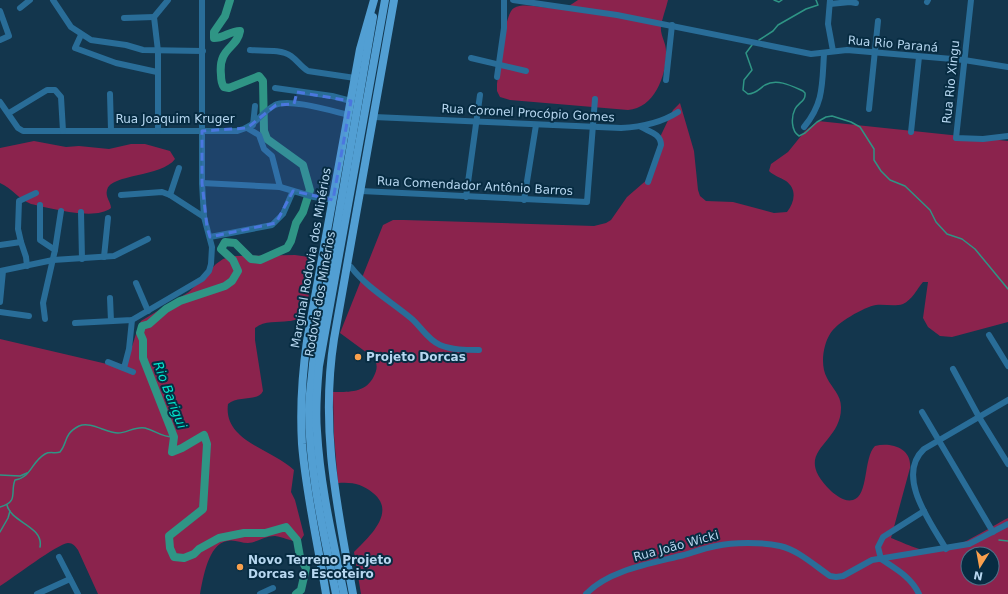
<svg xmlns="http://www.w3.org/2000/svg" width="1008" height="594" viewBox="0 0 1008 594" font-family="'DejaVu Sans',sans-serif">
<rect width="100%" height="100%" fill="#13364d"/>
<g fill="#8b234d" fill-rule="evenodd">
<path d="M578,0h90c-2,9 -6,18 -7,27 -1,8 5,16 5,24 1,23 -11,57 -38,59l-118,-10 -10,-3 -3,-6v-7c2,-13 7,-71 17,-76 7,-4 19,-2 27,-1 20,2 21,4 37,-7z"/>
<path d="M680,103l14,48 4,39 2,6 6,5 27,1 41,11 13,-1c8,-10 10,-23 -1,-31 -6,-4 -12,-5 -17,-10l2,-7 17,-12 17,-21 13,-10 190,20v181l-56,15 -12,-1 -12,-9 -5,-9 5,-36h-5c-6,7 -11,18 -20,22 -9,3 -18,0 -27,1 -12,2 -40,18 -46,29 -7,11 -10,32 -3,44 5,10 14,17 14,29 1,39 -52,43 -10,84 6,5 13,11 22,9 16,-4 10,-42 22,-54 16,-4 37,2 35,22l-19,70c11,4 33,15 44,14 19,-1 55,-25 73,-34v76h-647l-7,-42c15,-15 43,-40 19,-59 -11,-9 -20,-11 -35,-10l-4,-47 -1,-44c16,0 33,1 41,-16 3,-6 4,-11 0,-18l-34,-25 43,-108 10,-5h11l190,6 12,-3 5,-3 16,-23 22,-19 12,-43 12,-25zM968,554h24v24h-24z"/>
<path d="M34,141l32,6 13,-1 30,3 22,-5h14l25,7 5,8c-13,18 -65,15 -68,31 -2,7 4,12 4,18 -16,13 -61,0 -80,-4 -13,-5 -19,-16 -31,-21v-35z"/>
<path d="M295,255l14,2 4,5c0,13 -4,41 -11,52 -3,5 -8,7 -13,7 -12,2 -24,-1 -34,7v12l8,51c-5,11 -25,4 -35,13 -5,37 44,45 66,66l-3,22 4,8 9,35 -4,6c-9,1 -16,-4 -25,-5 -10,0 -17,6 -27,7 -7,0 -14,-4 -21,-2 -19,3 -24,38 -27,53h-102l-20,-44c-3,-4 -5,-7 -10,-7 -11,1 -55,35 -68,43v-247l107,25h16c10,-12 11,-29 18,-43l48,-29 27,-28 7,-5 10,-3z"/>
</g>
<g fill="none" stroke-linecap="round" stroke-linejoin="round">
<g stroke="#2f9585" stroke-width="1.5">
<polyline points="774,0 779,2 782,0"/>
<polyline points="759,40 773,31 778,25 806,9 818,5 816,0"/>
<path d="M752,45l-6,8 6,17 -8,10 -1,10 5,4c8,0 11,-5 17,-9 12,-7 27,1 38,6l2,2c1,8 -6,9 -10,16 -4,8 -4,22 4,27l6,-3 12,-11 9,-5 6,-1 19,6 9,5 14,22v11l7,11 9,9 15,6 25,24 6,12 11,12 15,5 13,10 33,40"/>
<polyline points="0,475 20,476 27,473"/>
<path d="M7,505c4,18 37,21 33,42"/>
<path d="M0,507c19,-5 10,-15 15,-27 17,-3 16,-18 30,-26 5,-3 10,0 15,-2 8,-9 3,-18 19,-26 12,-5 27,7 39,7 9,0 17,-7 27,-5 12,3 15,9 29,9"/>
<polyline points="0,532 8,518 10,511"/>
<polyline points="999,540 1008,541"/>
</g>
<path stroke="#2f9585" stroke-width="8" d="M230,0l-5,16 -11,16v6c10,0 16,-7 26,-7 -3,18 -22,16 -19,44 0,4 0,8 3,12l5,1 30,-12 4,5 1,50 3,8 36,26 7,25 -7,22 -7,11 -5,18 -4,7 -27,12 -9,-1 -16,-16 -10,-1 -4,7 12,11 5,11 -6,10 -7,5 -45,15 -14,8 -17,15 -7,2 -2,7 3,7v18l31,79 -2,15 10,-4 22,-13 3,9 -4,65 -34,27 1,12 4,9 10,1 10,-4 5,-5 20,-11 25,-5h21l21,-6 11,13 3,17 6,11 -5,22 -5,4"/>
<g stroke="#296d98" stroke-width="6">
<polyline points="53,0 71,27 91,40 126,45 143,50 203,51"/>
<polyline points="513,0 617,15 811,54 847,50 964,60 1008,67"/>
<polyline points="830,0 828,24 833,51"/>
<polyline points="971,0 956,138 983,139 1008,136"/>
<polyline points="927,2 928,0"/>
<polyline points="830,4 850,2 856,3"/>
<polyline points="20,8 30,0"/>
<polyline points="0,11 9,36 0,40"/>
<polyline points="124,18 154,17"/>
<polyline points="81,35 75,48 116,63 157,72"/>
<path d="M250,50c12,1 31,-1 41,6 7,5 10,11 17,15l47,7"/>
<polyline points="471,58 526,71"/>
<polyline points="497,77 504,28 504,0"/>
<polyline points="666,80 672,25"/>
<polyline points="275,88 332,96 351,101"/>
<polyline points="110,94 111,130"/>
<path d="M0,102l18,26 5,3h214c20,-5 22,-17 38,-26 14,-7 57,6 74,10"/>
<polyline points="869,109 878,21"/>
<polyline points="9,113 47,90 55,90 61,97 63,131"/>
<path d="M374,117l247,11c20,-1 40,-5 57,-16"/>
<polyline points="253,125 255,106"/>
<path d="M641,127c9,5 20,7 20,18l-13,37"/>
<path d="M804,127c20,-24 18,-43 20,-73"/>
<polyline points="247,128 259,135 264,149 272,156 280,187"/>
<polyline points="158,131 158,51 154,17 168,0"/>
<polyline points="911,132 919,57"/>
<polyline points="202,183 280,187 314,197 333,200"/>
<polyline points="361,191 587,202 595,99"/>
<polyline points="121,195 162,192 170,195 204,217"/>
<polyline points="170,195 179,168"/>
<polyline points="466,197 480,95"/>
<polyline points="524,200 536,125"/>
<polyline points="40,205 40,240 55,250 43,303 45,319"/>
<polyline points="81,212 82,259"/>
<polyline points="210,237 272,225 283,214 293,191"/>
<polyline points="21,242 26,257 27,266"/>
<polyline points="0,245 21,242 18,229 19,201 36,193"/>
<polyline points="55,250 61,211"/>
<polyline points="104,257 108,218"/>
<path d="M347,266l4,1c16,21 41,35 61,52 9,8 16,21 28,26 12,5 26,5 39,5"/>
<polyline points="0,271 53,260 114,256 148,239"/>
<polyline points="136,283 148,311"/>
<polyline points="110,298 111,321"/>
<polyline points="0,302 3,271"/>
<polyline points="0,312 29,316"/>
<polyline points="75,323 132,320 202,279 209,271 211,264 212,247 204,217 202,183 202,0"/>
<polyline points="989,335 1008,366"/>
<polyline points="108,362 133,372"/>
<polyline points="124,368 129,349 132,320"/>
<polyline points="953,369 979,417 1008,464"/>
<polyline points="922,412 993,532"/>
<path d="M946,549c-15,-26 -51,-73 -22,-100l84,-49"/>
<polyline points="59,557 78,594"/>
<polyline points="881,559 878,547 883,537 924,511"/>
<path d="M881,559c15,10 30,18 38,35"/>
<polyline points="37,594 70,579"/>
<polyline points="260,594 273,588"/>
<path d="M586,594c22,-24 67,-31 98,-39 10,-3 21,-7 32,-9 17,-4 47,-4 64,0 18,4 34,19 50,30l6,1 7,-1 29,-16 97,-16 39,-20"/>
</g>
<g stroke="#529fd3" stroke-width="8">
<path d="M326,594c-8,-50 -20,-100 -24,-150 -2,-35 0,-69 5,-103l53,-292 14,-49"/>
<path d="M336,594c-12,-60 -27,-122 -27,-184 0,-15 3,-31 4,-46l60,-347"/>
<path d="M344,594c-11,-54 -24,-108 -27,-163 -2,-22 0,-43 2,-65l66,-366"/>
<path d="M353,594c-16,-88 -33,-165 -19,-255l60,-339"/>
</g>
</g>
<path fill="#4b77df" fill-opacity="0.2" stroke="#4b77df" stroke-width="3" stroke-dasharray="8 5" stroke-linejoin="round" d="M297,92l54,9 -18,99 -40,-9 -17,32 -66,14 -3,-10 -5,-44v-52l45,-3 29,-23 18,-1z"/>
<g fill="#f9a04d" stroke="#072c42" stroke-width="1.5">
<circle cx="358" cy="357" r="4"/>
<circle cx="240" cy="567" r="4"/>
</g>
<g text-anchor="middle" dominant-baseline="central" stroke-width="4" stroke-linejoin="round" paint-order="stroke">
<g font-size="12" fill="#b7d7f0" stroke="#072c42">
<text transform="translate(893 44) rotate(5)">Rua Rio Paraná</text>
<text transform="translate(951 82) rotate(-84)">Rua Rio Xingu</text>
<text transform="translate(528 113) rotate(3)">Rua Coronel Procópio Gomes</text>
<text x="175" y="119">Rua Joaquim Kruger</text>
<text transform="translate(475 186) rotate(3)">Rua Comendador Antônio Barros</text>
<text transform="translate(311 258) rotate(-80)">Marginal Rodovia dos Minérios</text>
<text transform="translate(320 294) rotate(-80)">Rodovia dos Minérios</text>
<text transform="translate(676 546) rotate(-15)">Rua João Wicki</text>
</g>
<g font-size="12" font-weight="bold" fill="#b7d7f0" stroke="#072c42" text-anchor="start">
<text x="366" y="357">Projeto Dorcas</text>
<text x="248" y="560">Novo Terreno Projeto<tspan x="248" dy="14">Dorcas e Escoteiro</tspan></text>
</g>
<g font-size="13" font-style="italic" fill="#00e7cd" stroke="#072c42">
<text transform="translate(170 395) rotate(69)">Rio Barigui</text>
</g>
</g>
<g transform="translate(980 566) rotate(191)"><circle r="19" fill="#072c42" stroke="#4d7088"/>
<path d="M0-3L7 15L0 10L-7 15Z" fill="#f9a04d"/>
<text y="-6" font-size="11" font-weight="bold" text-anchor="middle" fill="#b7d7f0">N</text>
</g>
</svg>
